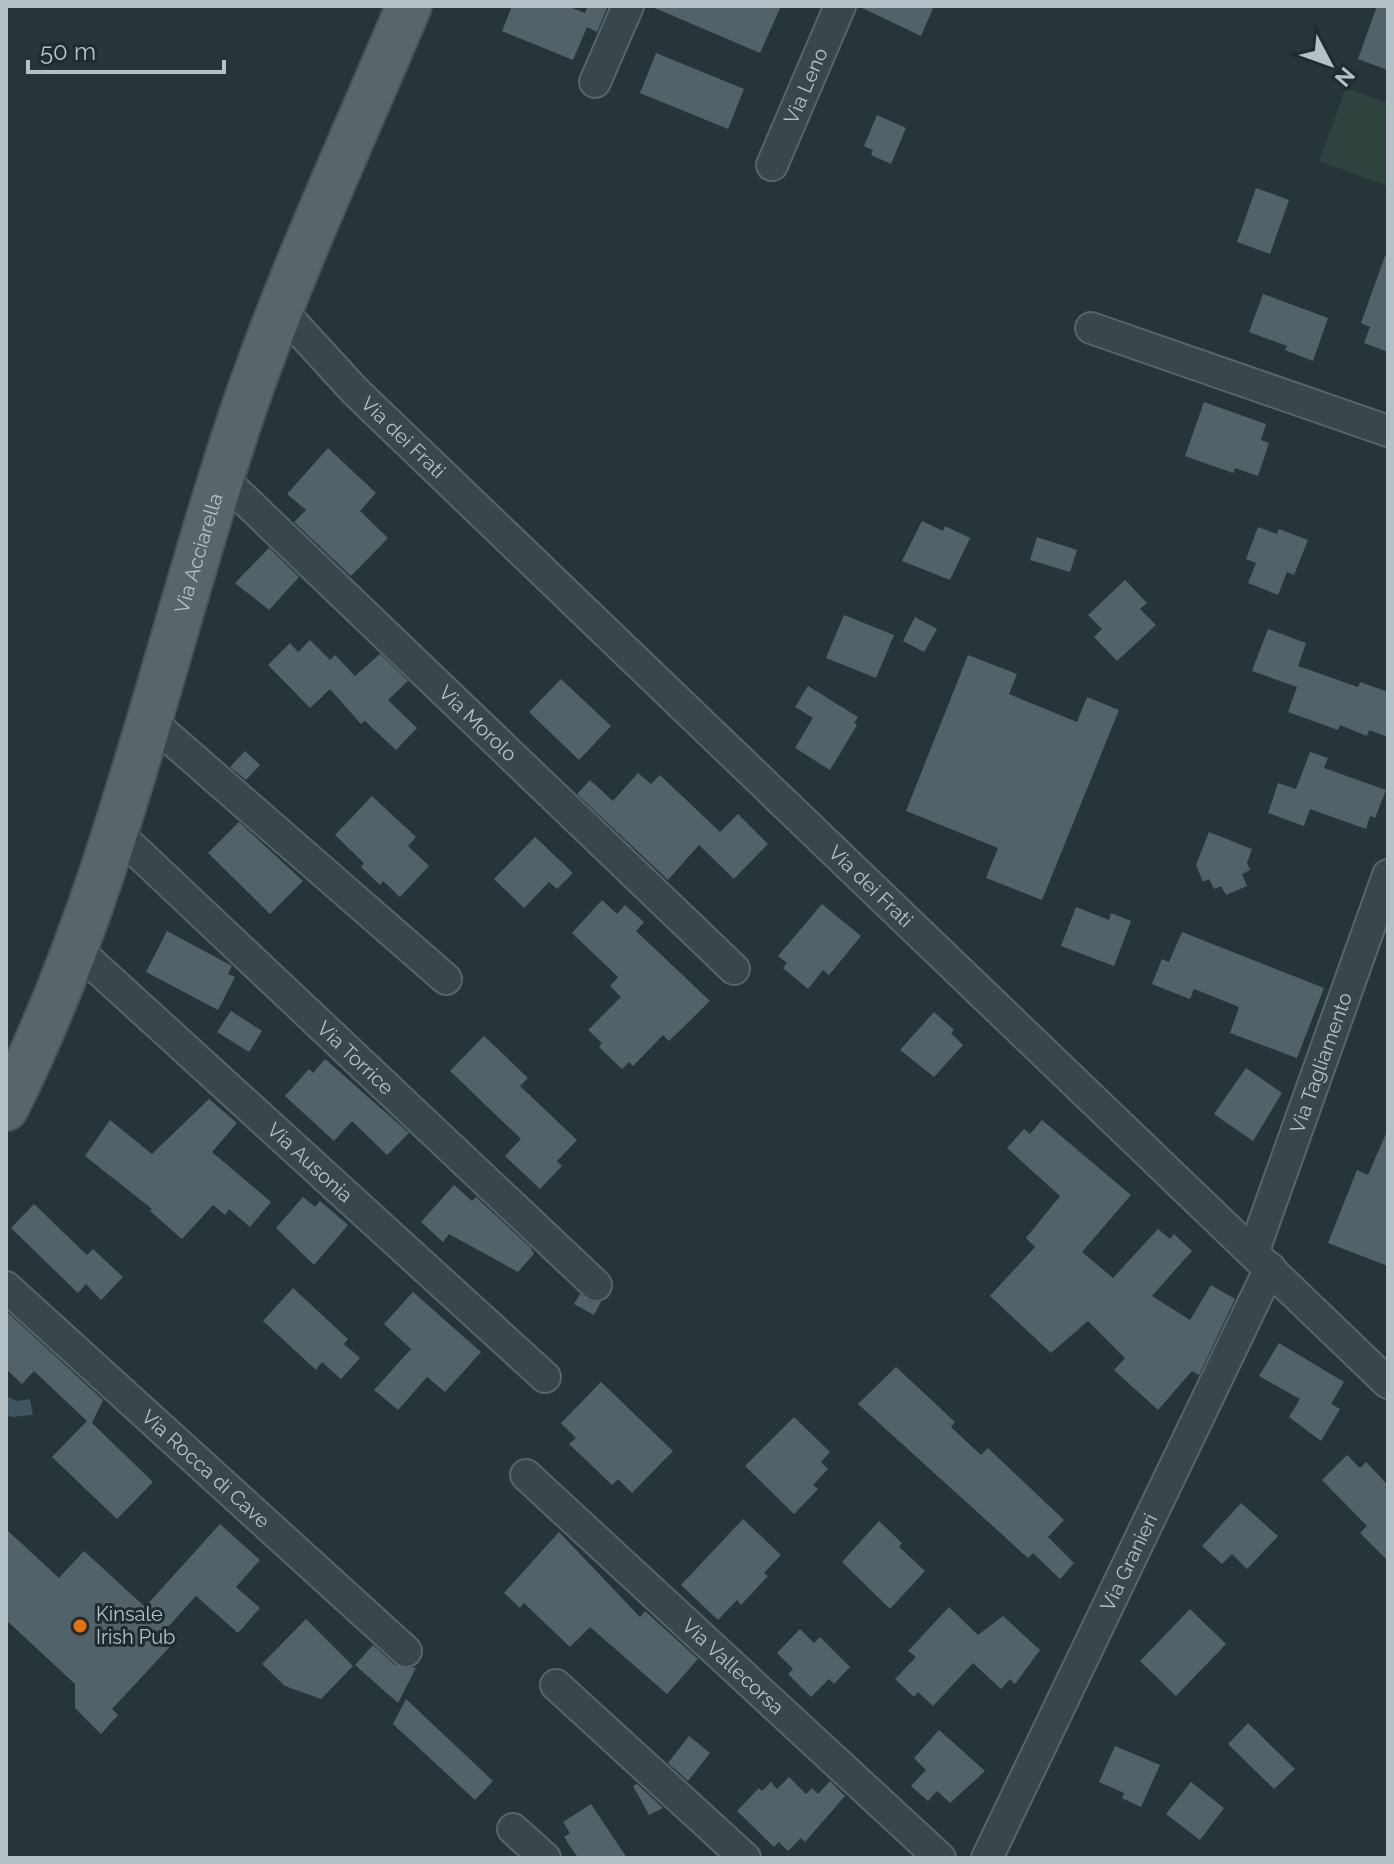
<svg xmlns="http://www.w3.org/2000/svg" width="1394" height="1864" viewBox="0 0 1394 1864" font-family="Raleway,sans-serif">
<rect width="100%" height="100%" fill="#27353b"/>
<polygon fill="#2e433d" points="1346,88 1388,103 1388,186 1319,161"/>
<polygon fill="#3c5560" points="6,1396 17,1401 30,1399 33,1415 12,1417 6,1414"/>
<g fill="#526269">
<polygon points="512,6 567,6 585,13 588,6 608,6 597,32 587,27 573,60 502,31"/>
<polygon points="650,6 781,6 760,53"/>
<polygon points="858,6 934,6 921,36"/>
<polygon points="1377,6 1388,6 1388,70 1358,59"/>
<polygon points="656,53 744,89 728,129 640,93"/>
<polygon points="877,115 906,128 891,164 871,155 873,150 864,146"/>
<polygon points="1256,188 1289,200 1270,254 1237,242"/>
<polygon points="1385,256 1388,256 1388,352 1364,343 1370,327 1361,323"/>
<polygon points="1263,294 1328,318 1313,361 1285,350 1287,346 1249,332"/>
<polygon points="1204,402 1266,424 1261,440 1269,443 1258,476 1235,468 1233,473 1185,456"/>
<polygon points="328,448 376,493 360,511 388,538 351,576 294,522 306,510 287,494"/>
<polygon points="922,521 943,531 945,526 970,538 950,580 902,561"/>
<polygon points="1258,527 1277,534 1279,529 1308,540 1294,575 1287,572 1278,595 1248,583 1256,563 1246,559"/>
<polygon points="1037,537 1077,550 1070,572 1030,560"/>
<polygon points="269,548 299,577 269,610 235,583"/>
<polygon points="1125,580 1147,603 1140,609 1156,625 1117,661 1094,637 1102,629 1088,615"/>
<polygon points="844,615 894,635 876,678 826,658"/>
<polygon points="915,617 937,629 924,652 903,641"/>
<polygon points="1268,629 1306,643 1298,666 1358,687 1360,682 1388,692 1388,737 1369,730 1367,736 1340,725 1338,730 1288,712 1297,687 1252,671"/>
<polygon points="310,640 330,660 335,655 355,676 380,654 408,681 388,700 417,728 396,750 365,721 361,724 330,689 310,708 268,665 290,643 298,652"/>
<polygon points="968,655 1017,674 1009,694 1077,722 1087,697 1119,710 1042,900 986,878 998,848 906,811"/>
<polygon points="561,679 611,726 579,760 529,712"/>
<polygon points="808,686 858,717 854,723 857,725 830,770 795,748 813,718 795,707"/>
<polygon points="245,751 260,765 246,780 230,767"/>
<polygon points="1310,752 1328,758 1324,768 1386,790 1375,818 1370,816 1366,829 1310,809 1304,826 1268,813 1278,783 1296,789"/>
<polygon points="638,773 651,784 660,775 720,832 738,814 768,844 734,879 699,845 668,880 577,794 590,780 613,801"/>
<polygon points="372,796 416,837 408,846 429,866 400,897 383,881 380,885 361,867 364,863 335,835"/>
<polygon points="239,822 303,881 270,914 208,853"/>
<polygon points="1209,832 1252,849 1247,863 1250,870 1242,874 1247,886 1226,895 1221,886 1214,889 1209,879 1203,882 1196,865"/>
<polygon points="535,837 573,873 557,889 549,882 524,908 494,879"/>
<polygon points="602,900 617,914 625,905 644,922 636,931 710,1001 669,1041 663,1035 633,1066 629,1062 622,1069 599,1047 602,1043 588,1030 621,997 610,986 618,977 572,933"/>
<polygon points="822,904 861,936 829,975 823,970 808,989 783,968 787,963 778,956"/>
<polygon points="1076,907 1109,920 1111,913 1131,921 1114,966 1061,946"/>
<polygon points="167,931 232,966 228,974 235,977 218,1010 146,972"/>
<polygon points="1182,932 1324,988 1297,1058 1230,1033 1239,1007 1194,989 1190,999 1152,984 1162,959 1169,962"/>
<polygon points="231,1011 262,1031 249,1052 217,1032"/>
<polygon points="934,1012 954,1030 951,1033 963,1045 934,1077 900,1050"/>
<polygon points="484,1036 528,1078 520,1086 577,1140 557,1161 562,1166 540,1189 505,1156 521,1139 450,1071"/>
<polygon points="325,1059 409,1133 387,1155 352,1121 334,1141 285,1096 309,1069 313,1073"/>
<polygon points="1246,1068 1282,1093 1253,1141 1214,1114"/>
<polygon points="209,1099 237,1123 212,1152 271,1202 250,1227 229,1209 225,1215 213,1205 182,1239 150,1211 152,1209 85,1156 110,1120 152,1154"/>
<polygon points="1042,1120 1131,1195 1082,1252 1113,1278 1158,1229 1170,1239 1174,1234 1192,1251 1152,1296 1190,1320 1211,1285 1235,1299 1199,1375 1192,1371 1158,1410 1114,1370 1125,1358 1088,1321 1051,1353 990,1296 1035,1247 1026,1238 1060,1196 1007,1148 1024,1129 1030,1134"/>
<polygon points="1388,1129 1388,1266 1328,1243 1357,1170 1368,1175"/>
<polygon points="454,1185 472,1201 476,1197 531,1248 534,1254 518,1272 449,1234 443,1242 421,1222"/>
<polygon points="303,1197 315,1207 320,1201 348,1225 314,1265 276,1228"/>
<polygon points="34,1204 87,1255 93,1249 123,1277 101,1300 86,1284 78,1293 11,1228"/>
<polygon points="293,1288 348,1339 344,1344 360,1358 341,1379 322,1362 316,1370 263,1321"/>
<polygon points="413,1292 481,1352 445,1392 427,1377 398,1410 374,1390 411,1349 384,1324"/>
<polygon points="580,1294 591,1302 601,1302 594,1315 574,1304"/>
<polygon points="6,1311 103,1400 92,1423 153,1482 117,1519 52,1457 87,1421 34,1371 22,1384 6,1369"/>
<polygon points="1279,1343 1344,1382 1331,1404 1340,1409 1321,1441 1289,1417 1300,1399 1259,1376"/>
<polygon points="896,1367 955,1422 951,1427 981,1455 988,1448 1064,1520 1048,1537 1074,1563 1060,1579 1033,1553 1028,1558 858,1404"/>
<polygon points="601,1382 673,1451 632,1493 618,1479 612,1485 569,1444 576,1438 561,1423"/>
<polygon points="794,1417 830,1452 821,1462 828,1469 813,1485 818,1489 794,1514 745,1466"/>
<polygon points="1347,1455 1360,1468 1366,1462 1388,1485 1388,1561 1360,1533 1367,1526 1322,1480"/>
<polygon points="1241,1503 1278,1536 1247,1569 1232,1554 1222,1564 1202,1546"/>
<polygon points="743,1519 781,1555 764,1573 768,1576 741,1605 737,1600 718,1620 681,1585"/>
<polygon points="879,1521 902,1543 899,1547 925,1571 890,1609 842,1562"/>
<polygon points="220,1524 260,1560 236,1587 260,1608 238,1633 196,1596 167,1628 178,1638 112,1709 118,1715 101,1734 75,1708 75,1684 6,1620 6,1529 59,1578 84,1551 145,1607"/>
<polygon points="559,1532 640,1617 645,1611 698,1659 667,1694 590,1627 570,1647 524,1603 520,1608 504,1593"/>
<polygon points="949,1607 978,1635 1003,1616 1040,1650 1015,1684 1010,1679 1001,1689 973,1663 933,1706 918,1692 914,1697 895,1679 916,1657 908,1651"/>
<polygon points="1190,1609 1226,1644 1176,1696 1140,1661"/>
<polygon points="306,1619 353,1666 321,1699 285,1686 262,1664"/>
<polygon points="800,1629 814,1643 820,1637 850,1667 834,1684 829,1679 811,1697 788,1674 793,1669 777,1653"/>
<polygon points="373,1645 395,1665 416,1668 398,1703 355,1665"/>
<polygon points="406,1699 493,1781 475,1800 393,1724"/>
<polygon points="1248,1723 1295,1769 1274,1789 1228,1744"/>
<polygon points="939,1730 985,1771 950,1803 937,1791 928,1801 911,1786 926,1770 914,1758"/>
<polygon points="689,1736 710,1753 688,1781 668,1763"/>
<polygon points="1115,1746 1160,1765 1141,1807 1122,1798 1124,1793 1099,1782"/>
<polygon points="789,1777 806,1794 812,1788 818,1794 830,1781 845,1796 805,1842 801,1838 788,1851 779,1842 774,1847 737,1811 759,1788 762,1791 771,1782 777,1789"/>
<polygon points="1191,1782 1224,1808 1200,1840 1166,1814"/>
<polygon points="637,1784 663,1808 649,1815 633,1786"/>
<polygon points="591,1804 627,1858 578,1858 564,1837 570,1833 563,1822"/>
</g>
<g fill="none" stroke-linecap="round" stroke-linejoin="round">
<defs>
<g id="minor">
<polyline points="595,82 628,6"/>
<path id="s1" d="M772,165l68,-159"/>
<path id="s2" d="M280,309l75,82 1033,992"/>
<polyline points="1091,328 1388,431"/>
<path id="s3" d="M221,477l513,492"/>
<polyline points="148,719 446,979"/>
<path id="s4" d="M114,830l482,455"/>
<path id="s5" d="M75,948l470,429"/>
<path id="s6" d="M1253,1253l135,-378"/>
<path id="s7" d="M6,1287l400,364"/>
<path id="s8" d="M526,1475l414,383"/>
<polyline points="556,1685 745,1858"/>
<polyline points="513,1829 545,1858"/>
<path id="s9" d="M987,1858l283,-590"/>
</g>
<g id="primary">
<path id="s10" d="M6,1108c105,-209 154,-442 226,-664 48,-150 116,-293 177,-438"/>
</g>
</defs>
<use href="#minor" stroke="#58646a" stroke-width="34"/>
<use href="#primary" stroke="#465258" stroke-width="48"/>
<use href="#minor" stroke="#3a464c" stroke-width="30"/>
<use href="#primary" stroke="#58666c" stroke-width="44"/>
</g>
<circle fill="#e8710a" stroke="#1f2b31" stroke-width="3" cx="80" cy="1626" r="8"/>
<g text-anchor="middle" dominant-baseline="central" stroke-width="6" stroke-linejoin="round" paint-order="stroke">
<g font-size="20" fill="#b6c1c7" stroke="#1f2b31">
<text stroke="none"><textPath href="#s1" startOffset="86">Via Leno</textPath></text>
<text stroke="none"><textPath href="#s2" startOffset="178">Via dei Frati</textPath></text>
<text stroke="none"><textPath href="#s10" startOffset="588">Via Acciarella</textPath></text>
<text stroke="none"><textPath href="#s3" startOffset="356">Via Morolo</textPath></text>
<text stroke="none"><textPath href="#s2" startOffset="826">Via dei Frati</textPath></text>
<text stroke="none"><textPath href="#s4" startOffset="332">Via Torrice</textPath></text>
<text stroke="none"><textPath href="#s6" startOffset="202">Via Tagliamento</textPath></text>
<text stroke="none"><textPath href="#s5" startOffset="318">Via Ausonia</textPath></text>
<text stroke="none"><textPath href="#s7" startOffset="270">Via Rocca di Cave</textPath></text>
<text stroke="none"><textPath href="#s9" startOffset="328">Via Granieri</textPath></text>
<text stroke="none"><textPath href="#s8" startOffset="282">Via Vallecorsa</textPath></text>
</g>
<g font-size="20" fill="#b6c1c7" stroke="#1f2b31" text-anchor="start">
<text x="96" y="1614">Kinsale<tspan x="96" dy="23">Irish Pub</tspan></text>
</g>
</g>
<rect width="1394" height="1864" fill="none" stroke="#b6c1c7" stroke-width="16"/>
<g transform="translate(1330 64) rotate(131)" stroke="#1f2b31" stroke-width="6" paint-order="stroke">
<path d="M0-6L14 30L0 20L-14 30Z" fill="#b6c1c7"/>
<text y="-12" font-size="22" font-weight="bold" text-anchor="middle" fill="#b6c1c7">N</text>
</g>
<path d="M28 60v12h196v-12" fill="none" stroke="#b6c1c7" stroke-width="4"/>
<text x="40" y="60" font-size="24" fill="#b6c1c7" stroke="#1f2b31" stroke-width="6" paint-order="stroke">50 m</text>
</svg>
